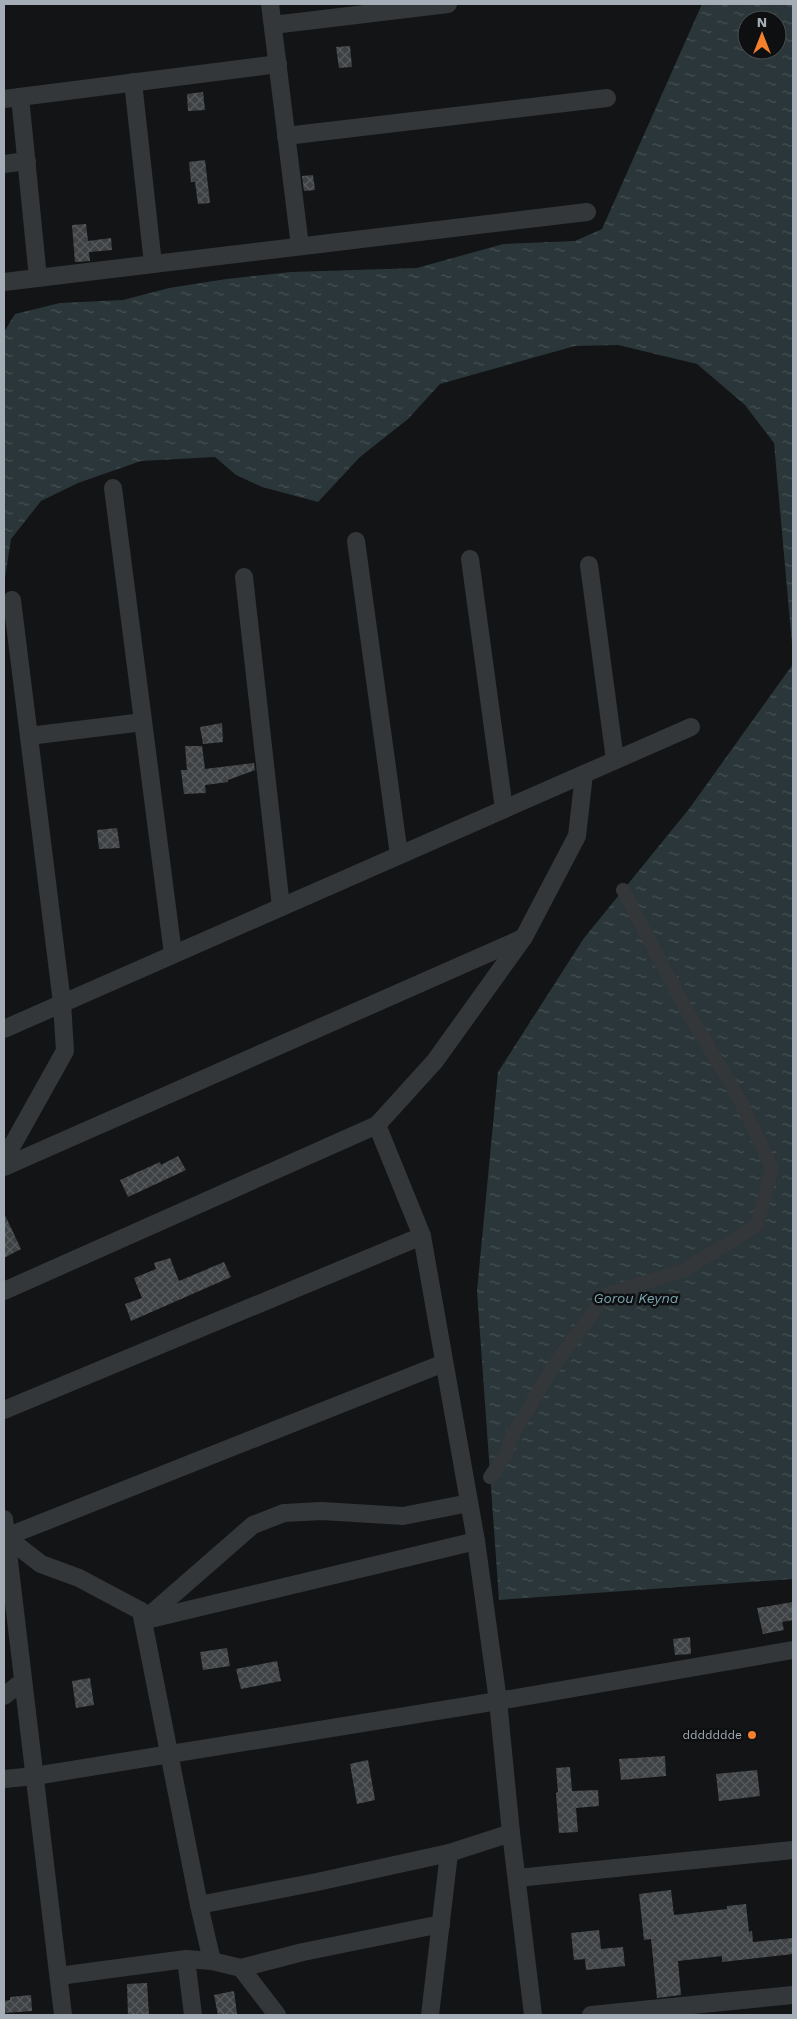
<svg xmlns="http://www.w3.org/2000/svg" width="797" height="2019" viewBox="0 0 797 2019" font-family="'Work Sans',sans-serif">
<defs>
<pattern id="water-ripples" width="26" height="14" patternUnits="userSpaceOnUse" patternTransform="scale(1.25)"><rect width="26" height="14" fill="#2a3639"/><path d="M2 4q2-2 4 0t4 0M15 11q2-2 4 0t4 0" fill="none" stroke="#465153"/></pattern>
<pattern id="building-cross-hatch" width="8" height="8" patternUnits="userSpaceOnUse" patternTransform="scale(1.25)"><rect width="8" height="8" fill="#3f4245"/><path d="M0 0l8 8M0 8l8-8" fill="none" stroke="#585b5e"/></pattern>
</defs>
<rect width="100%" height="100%" fill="#131415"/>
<g fill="url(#water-ripples)" fill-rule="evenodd">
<path d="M702,4h91v651l-19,-212 -29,-38 -48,-41 -79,-19 -43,1 -135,38 -32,35 -48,38 -42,45 -56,-15 -26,-12 -21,-18 -74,4 -63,22 -37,18 -30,38 -7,45v-252l11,-18 45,-11 63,-3 46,-12 57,-9 65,-7 126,-4 86,-24 72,-3 27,-12zM747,20h30v30h-30z"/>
<polygon points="793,664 793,1579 499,1600 477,1291 498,1072 584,938 689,809"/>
</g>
<g fill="url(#building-cross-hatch)">
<polygon points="350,46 352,67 339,68 336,47"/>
<polygon points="203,92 205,110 188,111 187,94"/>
<polygon points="205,160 210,203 198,204 195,182 191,182 189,162"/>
<polygon points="313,175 315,190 304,191 302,176"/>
<polygon points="86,224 88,241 111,238 112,250 89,252 90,261 75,262 72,225"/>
<polygon points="222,723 223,742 203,744 200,727"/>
<polygon points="185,746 202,746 205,769 254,763 255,770 228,780 228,782 205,785 206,793 184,794 181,770 187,770"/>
<polygon points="117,828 120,848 99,849 97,830"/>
<polygon points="178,1156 186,1170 128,1197 120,1180 160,1162 161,1165"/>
<polygon points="4,1213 21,1249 4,1258"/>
<polygon points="170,1258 179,1281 224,1262 231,1277 131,1321 125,1304 142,1298 134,1278 156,1269 154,1263"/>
<polygon points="793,1602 793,1620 782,1622 784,1630 763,1634 757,1608"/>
<polygon points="690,1637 691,1654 675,1655 673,1639"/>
<polygon points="227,1648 230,1666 203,1670 200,1652"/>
<polygon points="277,1661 281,1681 241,1689 236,1669"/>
<polygon points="90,1678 94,1705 76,1708 72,1681"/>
<polygon points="665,1756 666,1776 621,1780 619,1759"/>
<polygon points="368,1760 375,1800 357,1804 350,1764"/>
<polygon points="570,1767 572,1791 598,1790 599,1806 576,1808 578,1832 559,1833 556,1793 558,1792 556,1768"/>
<polygon points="757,1770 760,1796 719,1801 716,1774"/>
<polygon points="671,1890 674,1915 727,1909 727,1906 746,1904 749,1932 752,1931 753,1942 793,1938 793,1954 722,1962 722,1956 678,1961 681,1995 657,1998 651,1939 644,1940 639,1894"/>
<polygon points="599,1930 601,1949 623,1947 625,1966 586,1970 585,1959 574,1960 571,1933"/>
<polygon points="147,1983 149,2015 128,2015 127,1984"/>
<polygon points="234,1991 237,2014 218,2015 214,1995"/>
<polygon points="31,1995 32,2011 4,2013 4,2001 10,2000 10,1997"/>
</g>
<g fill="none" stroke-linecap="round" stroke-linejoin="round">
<polyline stroke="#34373a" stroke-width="14" points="490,1477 506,1454 512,1436 554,1365 607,1294 685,1270 757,1225 772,1168 740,1100 682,1002 623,890"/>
<g stroke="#34373a" stroke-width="18">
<polyline points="270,4 300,246"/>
<polyline points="273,25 448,4"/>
<polyline points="133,82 153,264"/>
<polyline points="20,97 38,278"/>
<polyline points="4,99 278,64"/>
<polyline points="286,136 607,98"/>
<polyline points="4,164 27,161"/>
<polyline points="4,282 587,212"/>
<polyline points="113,488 173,954"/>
<polyline points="356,541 399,855"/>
<polyline points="470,559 504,809"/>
<polyline points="589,565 615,760"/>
<polyline points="244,577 281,907"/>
<polyline points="29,736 143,722"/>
<polyline points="4,1029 691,727"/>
<polyline points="4,1160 65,1051 62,1003 12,600"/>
<polyline points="4,1167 523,938"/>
<polyline points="4,1291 377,1125"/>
<polyline points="4,1410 422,1236"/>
<polyline points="4,1519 63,2015"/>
<polyline points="6,1537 41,1564 79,1578 141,1611 199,1905 212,1961"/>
<polyline points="6,1537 444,1363"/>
<polyline points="146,1620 476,1541"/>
<polyline points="143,1621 253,1525 284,1513 322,1511 403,1516 469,1503"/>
<polyline points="4,1696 23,1681"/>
<polyline points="4,1779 35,1776 498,1701 793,1650"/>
<polyline points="517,1878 793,1850"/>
<polyline points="199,1905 317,1882 449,1853 511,1833"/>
<polyline points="186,1959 193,2015"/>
<polyline points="241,1968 277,2015"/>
<polyline points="59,1976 186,1959 212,1961 241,1968 303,1952 441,1924"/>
<polyline points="430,2015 449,1853"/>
<polyline points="533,2015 511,1833 498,1701 476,1541 422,1236 377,1125 435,1061 524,937 577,836 584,774"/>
<polyline points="591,2015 793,1995"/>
</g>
</g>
<circle fill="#f47f2d" stroke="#0e0f10" stroke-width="2" cx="752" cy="1735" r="5"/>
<g text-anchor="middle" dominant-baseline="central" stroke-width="5" stroke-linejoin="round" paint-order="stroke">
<g font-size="12" fill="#a5aeb6" stroke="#0e0f10" text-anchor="end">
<text x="742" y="1735">ddddddde</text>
</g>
<g font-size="14" font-style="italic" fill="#7ba6b1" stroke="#0e0f10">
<text x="636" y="1298">Gorou Keyna</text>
</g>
</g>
<rect width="797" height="2019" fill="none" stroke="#a5aeb6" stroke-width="10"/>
<g transform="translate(762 35)"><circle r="24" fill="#0e0f10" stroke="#4a4f52"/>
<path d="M0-4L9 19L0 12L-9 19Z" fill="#f47f2d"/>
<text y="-8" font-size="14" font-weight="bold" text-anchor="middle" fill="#a5aeb6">N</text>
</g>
</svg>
